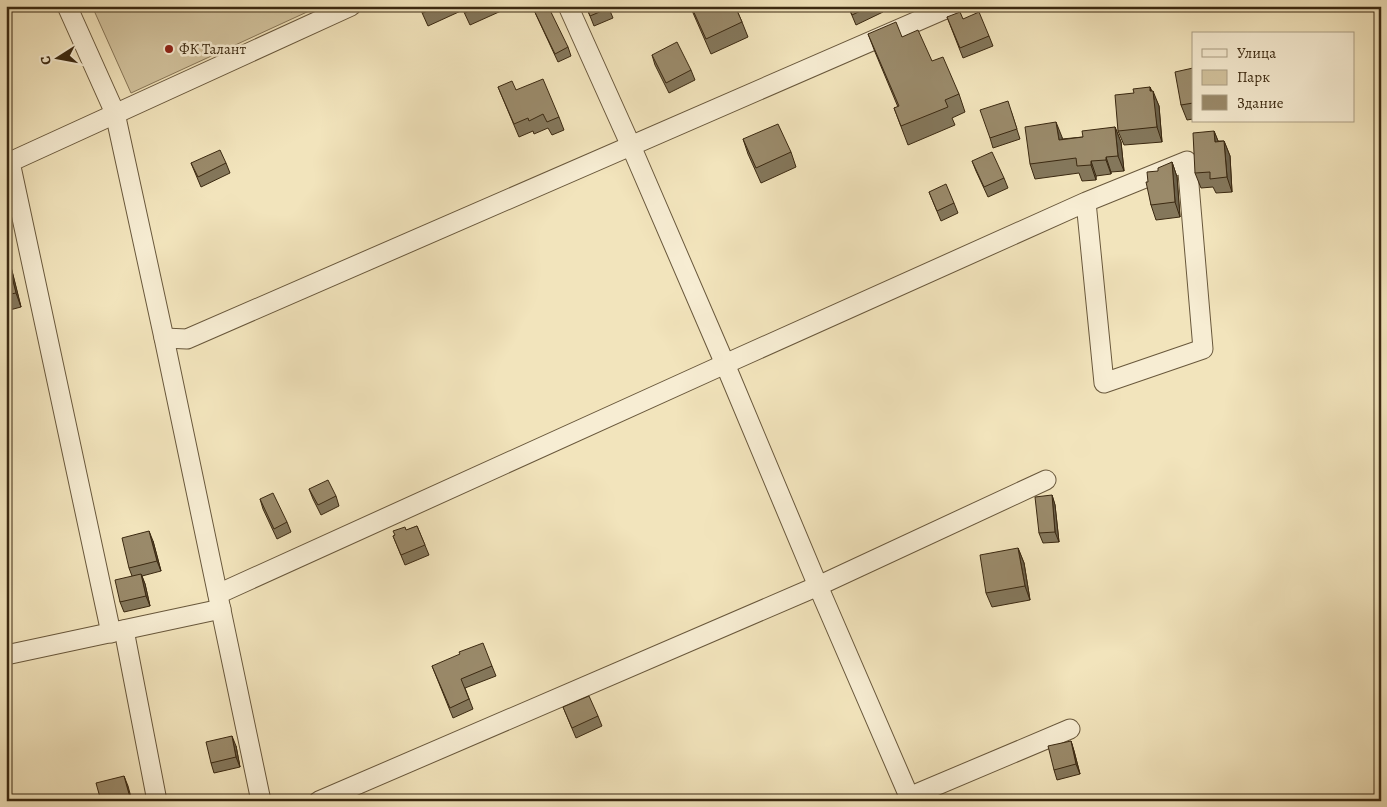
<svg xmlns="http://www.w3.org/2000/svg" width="1387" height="807" viewBox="0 0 1387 807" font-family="Alegreya,serif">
<rect width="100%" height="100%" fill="#f2e4bc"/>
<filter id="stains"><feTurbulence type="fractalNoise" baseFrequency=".004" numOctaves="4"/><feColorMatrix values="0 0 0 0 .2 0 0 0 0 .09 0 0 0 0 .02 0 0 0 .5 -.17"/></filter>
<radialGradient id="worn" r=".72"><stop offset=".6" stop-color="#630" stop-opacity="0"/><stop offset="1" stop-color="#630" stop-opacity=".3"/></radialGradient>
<polygon fill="#d3c49f" stroke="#877658" points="92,6 320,6 131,93"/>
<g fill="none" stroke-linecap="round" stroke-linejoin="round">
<defs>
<g id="minor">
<polyline points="67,6 115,113 164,338 261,801"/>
<polyline points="568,6 631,146 725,364 818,586 911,801"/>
<polyline points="164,338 187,339 952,6"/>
<polyline points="218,594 725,364 1086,202 1187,161 1203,349 1104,383 1086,202"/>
<polyline points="124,630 157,801"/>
<polyline points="111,633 10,162 351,6"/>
<polyline points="6,655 221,609"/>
<polyline points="909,797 1070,729"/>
<polyline points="319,801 818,586 1046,480"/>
</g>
</defs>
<use href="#minor" stroke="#69583c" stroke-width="21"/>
<use href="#minor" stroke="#f7edd3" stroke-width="19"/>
</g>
<g fill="#84775b" stroke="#3b2911">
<polygon points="289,6 305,6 291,12"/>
<polygon points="419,6 509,6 510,7 470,25 463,10 428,26"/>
<polygon points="532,6 568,47 571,56 558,62"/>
<polygon points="586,6 608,6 613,18 594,26"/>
<polygon points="690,6 735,6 742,22 748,37 711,54"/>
<polygon points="848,6 881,6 883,12 856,25"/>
<polygon points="947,17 963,19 989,36 993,46 963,58"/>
<polygon points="868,34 902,37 932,61 959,94 965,112 952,118 955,125 908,145 894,108 898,107 875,52"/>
<polygon points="652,55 691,70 695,80 669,93 655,65"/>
<polygon points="1193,68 1193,119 1187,120 1181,105"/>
<polygon points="498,87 516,90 559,117 564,130 552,135 548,128 534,134 533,131 519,137"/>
<polygon points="1150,87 1159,106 1162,142 1124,145 1118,131 1134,93"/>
<polygon points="1011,111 1020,139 993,148 990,138"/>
<polygon points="1115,127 1121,142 1124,171 1111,172 1111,174 1096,176 1096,180 1082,181 1079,173 1035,179 1030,164 1062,137 1062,139 1083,137"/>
<polygon points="1214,131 1218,141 1224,141 1230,156 1232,192 1216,193 1213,187 1201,188 1195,173"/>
<polygon points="743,139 791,152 796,167 761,183 748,154"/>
<polygon points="972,161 1004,178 1008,188 988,197 976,171"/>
<polygon points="1172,162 1177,177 1180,217 1156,220 1151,205 1148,182 1158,171"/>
<polygon points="191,163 226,163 230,173 201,187"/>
<polygon points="929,192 954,203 958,213 941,221"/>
<polygon points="6,253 11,267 21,307 6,311"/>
<polygon points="309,489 336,496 339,506 321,515 313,499"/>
<polygon points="1052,495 1055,505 1059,542 1043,543 1039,533"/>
<polygon points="260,499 287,522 291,532 277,539 263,509"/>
<polygon points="417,526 429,555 405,565 393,536"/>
<polygon points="153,541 161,571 142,576 145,584 150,606 124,612 120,602 132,576 129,568"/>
<polygon points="1018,548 1024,563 1030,600 992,607 986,593"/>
<polygon points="432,666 492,666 496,676 465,688 473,709 453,718"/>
<polygon points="563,707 598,716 602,726 576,738"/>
<polygon points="1071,741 1074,751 1080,774 1057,780 1054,770"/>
<polygon points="236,746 240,767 214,773 211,763"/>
</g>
<g fill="#6c614a" stroke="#3b2911">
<polygon points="1150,87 1154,100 1153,91 1159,106 1162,142 1157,127"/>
<polygon points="1056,122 1062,137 1064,154 1059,140"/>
<polygon points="1115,127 1121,142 1124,171 1118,156"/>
<polygon points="1214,131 1220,146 1215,142"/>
<polygon points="1224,141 1230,156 1232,192 1227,177"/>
<polygon points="1106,157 1111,172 1111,174 1106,160"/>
<polygon points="1091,161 1096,176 1096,180 1091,165"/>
<polygon points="1172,162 1177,177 1180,217 1175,202"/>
<polygon points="6,253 11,267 21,307 16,293"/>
<polygon points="1052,495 1055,505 1059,542 1055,532"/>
<polygon points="149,531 153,541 161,571 157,561"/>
<polygon points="1018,548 1024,563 1030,600 1025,586"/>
<polygon points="141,574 145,584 150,606 146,596"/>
<polygon points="232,736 236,746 240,767 236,757"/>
<polygon points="1071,741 1074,751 1080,774 1076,764"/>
<polygon points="124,776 128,786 132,801 131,801"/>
</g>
<g fill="#9a8a6a" stroke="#3b2911">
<polygon points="420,6 438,6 423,13"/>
<polygon points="462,6 479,6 465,13"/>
<polygon points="532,6 548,6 568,47 555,54"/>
<polygon points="586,6 608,6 609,8 590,16"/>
<polygon points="691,6 735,6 742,22 706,39"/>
<polygon points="848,6 871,6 852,15"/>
<polygon points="960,12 963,19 979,12 989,36 960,48 947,17"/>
<polygon points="896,22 902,37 918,30 932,61 943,57 959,94 945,100 948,107 901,126 894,108 899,106 868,34"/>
<polygon points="677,42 691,70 666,83 652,55"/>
<polygon points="1193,68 1193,103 1181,105 1175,72"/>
<polygon points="543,79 559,117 547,122 543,114 529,121 528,118 514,124 498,87 512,81 516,90"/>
<polygon points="1150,87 1150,91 1153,91 1157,127 1118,131 1115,95 1134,93 1133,89"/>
<polygon points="1008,101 1017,129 990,138 980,110"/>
<polygon points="1056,122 1059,140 1083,137 1082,131 1115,127 1118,156 1106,157 1106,160 1091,161 1091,165 1077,166 1076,158 1030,164 1025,127"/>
<polygon points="778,124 791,152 756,168 743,139"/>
<polygon points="1214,131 1215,142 1224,141 1227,177 1210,179 1210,172 1195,173 1193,133"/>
<polygon points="220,150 226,163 198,177 191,163"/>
<polygon points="992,152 1004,178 984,187 972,161"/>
<polygon points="1172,162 1175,202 1151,205 1146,182 1148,182 1147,172 1158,171 1158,168"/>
<polygon points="946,184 954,203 937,211 929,192"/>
<polygon points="6,253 16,293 6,295"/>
<polygon points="328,480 336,496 318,505 309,489"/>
<polygon points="273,493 287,522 274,529 260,499"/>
<polygon points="1052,495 1055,532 1039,533 1035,497"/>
<polygon points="417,526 425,545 401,555 393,536 395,535 393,531 405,527 406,530"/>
<polygon points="149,531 157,561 129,568 122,538"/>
<polygon points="1018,548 1025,586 986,593 980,555"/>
<polygon points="141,574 146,596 120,602 115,580"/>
<polygon points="483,643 492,666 461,679 469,699 450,708 432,666 460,654 459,652"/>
<polygon points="589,696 598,716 572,728 563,707"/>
<polygon points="232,736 236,757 211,763 206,742"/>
<polygon points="1071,741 1076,764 1054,770 1048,746"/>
<polygon points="124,776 131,801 101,801 96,783"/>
</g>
<circle fill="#8f2418" stroke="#f7edd3" stroke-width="2" cx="169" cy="49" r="5"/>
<g text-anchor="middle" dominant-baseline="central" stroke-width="5" stroke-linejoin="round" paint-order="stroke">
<g font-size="15" fill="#3b2911" stroke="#f7edd3" text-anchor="start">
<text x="179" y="49">ФК Талант</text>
</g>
</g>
<rect width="1387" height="807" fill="none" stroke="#f2e4bc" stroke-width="25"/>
<rect x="8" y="8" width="1372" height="792" fill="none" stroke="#3b2911" stroke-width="2.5"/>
<rect x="12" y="12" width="1362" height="782" fill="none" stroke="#3b2911"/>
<rect x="1192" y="32" width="162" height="90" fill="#f7edd3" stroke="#ac9f85"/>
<rect x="1202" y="49" width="25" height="8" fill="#f7edd3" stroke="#ac9f85"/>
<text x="1237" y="58" font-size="15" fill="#3b2911">Улица</text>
<rect x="1202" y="70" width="25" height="15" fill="#d3c49f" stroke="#ac9f85"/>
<text x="1237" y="82" font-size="15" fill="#3b2911">Парк</text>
<rect x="1202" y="95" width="25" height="15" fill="#9a8a6a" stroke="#ac9f85"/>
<text x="1237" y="108" font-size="15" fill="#3b2911">Здание</text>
<g transform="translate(58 58) rotate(259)" stroke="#f7edd3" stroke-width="4" paint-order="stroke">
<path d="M0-4L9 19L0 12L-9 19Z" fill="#3b2911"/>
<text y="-8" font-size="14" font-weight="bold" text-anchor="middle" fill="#3b2911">С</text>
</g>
<rect width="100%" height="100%" filter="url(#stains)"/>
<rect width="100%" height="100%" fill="url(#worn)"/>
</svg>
